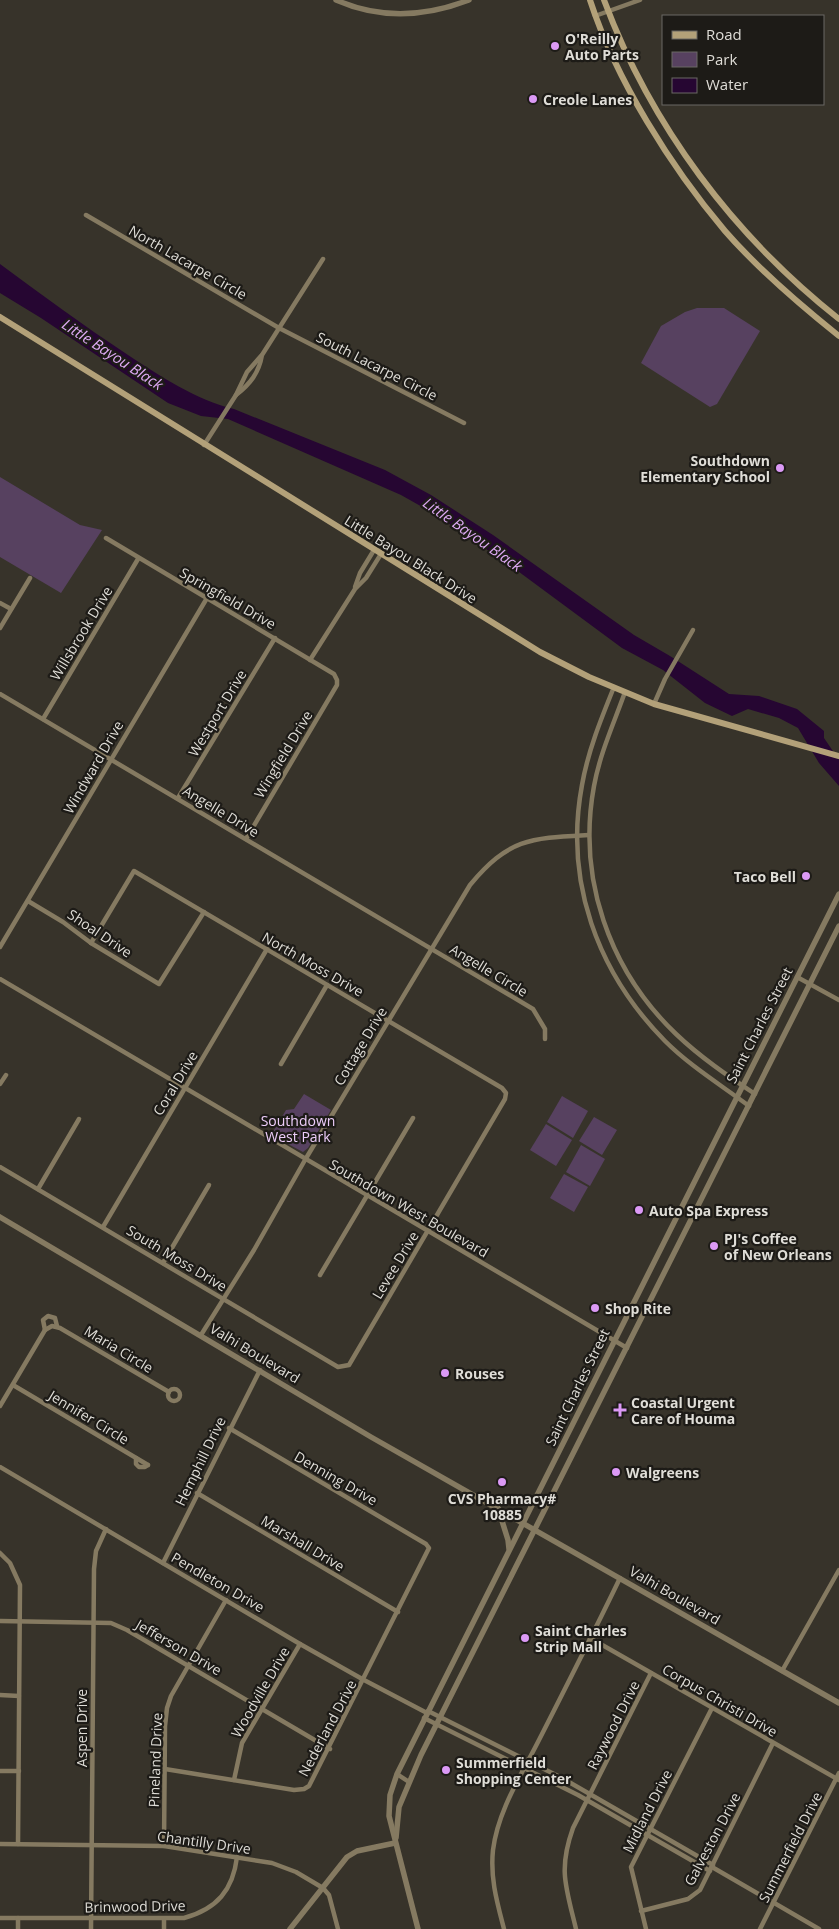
<svg xmlns="http://www.w3.org/2000/svg" width="839" height="1929" viewBox="0 0 839 1929" font-family="'Open Sans',sans-serif">
<rect width="100%" height="100%" fill="#37332a"/>
<g fill="#574160">
<polygon points="697,308 724,308 760,331 717,404 710,407 641,363 661,326 685,312"/>
<polygon points="0,477 80,525 102,530 61,593 0,557"/>
<polygon points="304,1094 331,1110 308,1148 303,1152 271,1135 286,1110 294,1109"/>
<polygon points="562,1096 588,1111 573,1138 547,1122"/>
<polygon points="594,1117 617,1130 602,1155 579,1141"/>
<polygon points="546,1124 572,1140 556,1166 530,1150"/>
<polygon points="581,1145 605,1159 590,1186 566,1172"/>
<polygon points="564,1174 588,1187 574,1212 550,1198"/>
</g>
<path fill="#260632" d="M0,264c42,31 84,62 128,91 32,21 68,45 106,54l151,61 46,25 62,40 141,100 36,21 59,38 30,2 38,13 27,22v7l15,22v26l-20,-23 -21,-35 -19,-10 -31,-9 -16,7 -27,-13 -42,-33 -41,-22 -111,-82 -78,-53 -32,-18 -173,-76 -27,-3 -33,-13 -127,-85 -41,-25z"/>
<g fill="none" stroke-linecap="round" stroke-linejoin="round">
<g stroke="#857a61" stroke-width="4.5">
<polyline points="595,16 640,0"/>
<polyline points="86,215 279,328 464,423"/>
<path d="M236,395c14,-11 23,-22 26,-40l61,-96"/>
<polyline points="204,445 236,395 247,372 261,356"/>
<polyline points="106,538 334,674 337,680 337,685 246,839"/>
<polyline points="355,587 360,573 374,550"/>
<polyline points="0,603 11,609"/>
<polyline points="0,628 30,578"/>
<polyline points="310,660 355,589 366,578 381,554"/>
<path d="M614,687c-13,32 -26,64 -32,98 -18,96 15,187 83,256 25,25 56,44 84,65"/>
<path d="M625,692c-11,31 -25,61 -31,94 -17,92 15,184 82,248 24,23 52,42 79,60"/>
<polyline points="0,694 533,1009 545,1029 545,1039"/>
<polyline points="654,704 665,679 693,630"/>
<polyline points="43,719 138,559"/>
<polyline points="178,798 275,638"/>
<polyline points="28,901 63,922 91,943 159,984 204,912"/>
<polyline points="0,947 207,598"/>
<polyline points="797,977 839,1000"/>
<polyline points="0,979 627,1348"/>
<polyline points="281,1064 327,985"/>
<polyline points="0,1084 6,1075"/>
<polyline points="0,1167 338,1367 349,1365 505,1099 506,1093 502,1088 134,871 91,943"/>
<polyline points="38,1189 79,1119"/>
<polyline points="103,1227 267,949"/>
<polyline points="163,1263 209,1185"/>
<polyline points="320,1275 413,1118"/>
<polyline points="45,1330 52,1326 60,1328 169,1392"/>
<polyline points="45,1330 43,1320 48,1316 55,1318 57,1326"/>
<path d="M201,1335l53,-85 51,-90 165,-275c39,-47 61,-47 119,-50"/>
<polyline points="13,1385 148,1465"/>
<circle cx="174" cy="1395" r="6"/>
<polyline points="0,1406 45,1330"/>
<polyline points="136,1458 136,1464 139,1467 145,1467 148,1465"/>
<polyline points="0,1467 300,1644 364,1680 427,1713"/>
<polyline points="197,1493 398,1612"/>
<polyline points="0,1553 10,1563 20,1585 18,1844"/>
<polyline points="163,1563 260,1370"/>
<polyline points="0,1621 111,1623 127,1630 330,1749"/>
<polyline points="590,1638 839,1780"/>
<polyline points="782,1671 839,1570"/>
<polyline points="0,1695 19,1696"/>
<polyline points="428,1711 562,1778 713,1865"/>
<polyline points="424,1718 578,1795 710,1871"/>
<polyline points="165,1769 294,1790 304,1789 309,1786 429,1548 426,1544 229,1428"/>
<polyline points="0,1771 19,1771"/>
<polyline points="397,1774 409,1782"/>
<polyline points="234,1780 242,1743 300,1644"/>
<polyline points="0,1844 164,1846 272,1863 296,1872 323,1888 329,1895 338,1929"/>
<polyline points="164,1846 165,1726 167,1708 171,1696 226,1600"/>
<polyline points="712,1867 819,1929"/>
<polyline points="641,1911 688,1899 700,1890 773,1743"/>
<path d="M0,1918h184c33,-9 49,-28 53,-61"/>
<polyline points="164,1919 164,1929"/>
<polyline points="18,1929 18,1918"/>
<polyline points="91,1929 94,1569 96,1551 106,1529"/>
<path d="M504,1929c-7,-27 -14,-51 -11,-79 5,-40 29,-76 47,-112 27,-53 54,-106 80,-160"/>
<path d="M576,1929c-10,-42 -18,-59 -3,-101l78,-155"/>
<polyline points="646,1929 631,1867 712,1708"/>
<polyline points="760,1929 839,1773"/>
</g>
<g stroke="#857a61" stroke-width="5.5">
<path d="M336,0c43,19 89,17 133,0"/>
<polyline points="0,1217 371,1437 839,1703"/>
<polyline points="498,1508 508,1540 509,1549"/>
<polyline points="396,1838 399,1807 421,1755 839,926"/>
<polyline points="290,1929 347,1857 357,1851 395,1843"/>
<polyline points="418,1929 389,1816 390,1795 397,1774 839,894"/>
</g>
<g stroke="#b3a179" stroke-width="6">
<path d="M590,0c26,80 81,167 135,231 34,39 74,73 114,105"/>
<path d="M604,0c47,126 130,236 235,319"/>
<polyline points="0,317 540,652 589,677 654,704 839,756"/>
</g>
</g>
<g fill="#db99f5" stroke="#1d1b17" stroke-width="2">
<circle cx="555" cy="46" r="5"/>
<circle cx="533" cy="99" r="5"/>
<circle cx="780" cy="468" r="5"/>
<circle cx="806" cy="876" r="5"/>
<circle cx="639" cy="1210" r="5"/>
<circle cx="714" cy="1246" r="5"/>
<circle cx="595" cy="1308" r="5"/>
<circle cx="445" cy="1373" r="5"/>
<path d="M617.5 1402.5h5v5h5v5h-5v5h-5v-5h-5v-5h5z"/>
<circle cx="616" cy="1472" r="5"/>
<circle cx="502" cy="1482" r="5"/>
<circle cx="525" cy="1638" r="5"/>
<circle cx="446" cy="1770" r="5"/>
</g>
<g text-anchor="middle" dominant-baseline="central" stroke-width="4.5" stroke-linejoin="round" paint-order="stroke">
<g font-size="14" font-weight="bold" fill="#dfddd7" stroke="#1d1b17" text-anchor="start">
<text x="565" y="38">O'Reilly<tspan x="565" dy="16">Auto Parts</tspan></text>
<text x="543" y="99">Creole Lanes</text>
<text x="770" y="460" text-anchor="end">Southdown<tspan x="770" dy="16">Elementary School</tspan></text>
<text x="796" y="876" text-anchor="end">Taco Bell</text>
<text x="649" y="1210">Auto Spa Express</text>
<text x="724" y="1238">PJ's Coffee<tspan x="724" dy="16">of New Orleans</tspan></text>
<text x="605" y="1308">Shop Rite</text>
<text x="455" y="1373">Rouses</text>
<text x="631" y="1402">Coastal Urgent<tspan x="631" dy="16">Care of Houma</tspan></text>
<text x="626" y="1472">Walgreens</text>
<text x="502" y="1498" text-anchor="middle">CVS Pharmacy#<tspan x="502" dy="16">10885</tspan></text>
<text x="535" y="1630">Saint Charles<tspan x="535" dy="16">Strip Mall</tspan></text>
<text x="456" y="1762">Summerfield<tspan x="456" dy="16">Shopping Center</tspan></text>
</g>
<g font-size="14" fill="#dfddd7" stroke="#1d1b17">
<text transform="translate(188 262) rotate(30)">North Lacarpe Circle</text>
<text transform="translate(377 366) rotate(27)">South Lacarpe Circle</text>
<text transform="translate(411 559) rotate(32)">Little Bayou Black Drive</text>
<text transform="translate(228 598) rotate(30)">Springfield Drive</text>
<text transform="translate(81 633) rotate(-59)">Willsbrook Drive</text>
<text transform="translate(217 713) rotate(-59)">Westport Drive</text>
<text transform="translate(283 754) rotate(-59)">Wingfield Drive</text>
<text transform="translate(93 767) rotate(-60)">Windward Drive</text>
<text transform="translate(221 811) rotate(31)">Angelle Drive</text>
<text transform="translate(100 933) rotate(34)">Shoal Drive</text>
<text transform="translate(313 964) rotate(30)">North Moss Drive</text>
<text transform="translate(489 970) rotate(31)">Angelle Circle</text>
<text transform="translate(759 1025) rotate(-63)">Saint Charles Street</text>
<text transform="translate(360 1046) rotate(-59)">Cottage Drive</text>
<text transform="translate(175 1083) rotate(-59)">Coral Drive</text>
<text transform="translate(409 1208) rotate(30)">Southdown West Boulevard</text>
<text transform="translate(177 1258) rotate(31)">South Moss Drive</text>
<text transform="translate(395 1265) rotate(-59)">Levee Drive</text>
<text transform="translate(119 1349) rotate(31)">Maria Circle</text>
<text transform="translate(255 1353) rotate(31)">Valhi Boulevard</text>
<text transform="translate(577 1387) rotate(-64)">Saint Charles Street</text>
<text transform="translate(89 1417) rotate(31)">Jennifer Circle</text>
<text transform="translate(200 1461) rotate(-64)">Hemphill Drive</text>
<text transform="translate(336 1478) rotate(30)">Denning Drive</text>
<text transform="translate(303 1543) rotate(31)">Marshall Drive</text>
<text transform="translate(218 1582) rotate(30)">Pendleton Drive</text>
<text transform="translate(675 1595) rotate(30)">Valhi Boulevard</text>
<text transform="translate(179 1647) rotate(30)">Jefferson Drive</text>
<text transform="translate(260 1692) rotate(-60)">Woodville Drive</text>
<text transform="translate(720 1700) rotate(30)">Corpus Christi Drive</text>
<text transform="translate(613 1725) rotate(-63)">Raywood Drive</text>
<text transform="translate(81 1728) rotate(-90)">Aspen Drive</text>
<text transform="translate(327 1728) rotate(-62)">Nederland Drive</text>
<text transform="translate(155 1760) rotate(-88)">Pineland Drive</text>
<text transform="translate(647 1811) rotate(-63)">Midland Drive</text>
<text transform="translate(712 1839) rotate(-62)">Galveston Drive</text>
<text transform="translate(204 1842) rotate(8)">Chantilly Drive</text>
<text transform="translate(790 1847) rotate(-63)">Summerfield Drive</text>
<text transform="translate(135 1906) rotate(-1)">Brinwood Drive</text>
</g>
<g font-size="14" fill="#edcdfa" stroke="#1d1b17">
<text x="298" y="1120">Southdown<tspan x="298" dy="16">West Park</tspan></text>
</g>
<g font-size="15" font-style="italic" fill="#deaaf4" stroke="#1d1b17">
<text transform="translate(113 354) rotate(33)">Little Bayou Black</text>
<text transform="translate(473 534) rotate(35)">Little Bayou Black</text>
</g>
</g>
<rect x="662" y="15" width="162" height="90" fill="#1d1b17" stroke="#6b6964"/>
<rect x="672" y="31" width="25" height="8" fill="#b3a179" stroke="#6b6964"/>
<text x="706" y="40" font-size="15" fill="#dfddd7">Road</text>
<rect x="672" y="52" width="25" height="15" fill="#574160" stroke="#6b6964"/>
<text x="706" y="65" font-size="15" fill="#dfddd7">Park</text>
<rect x="672" y="78" width="25" height="15" fill="#260632" stroke="#6b6964"/>
<text x="706" y="90" font-size="15" fill="#dfddd7">Water</text>
</svg>
